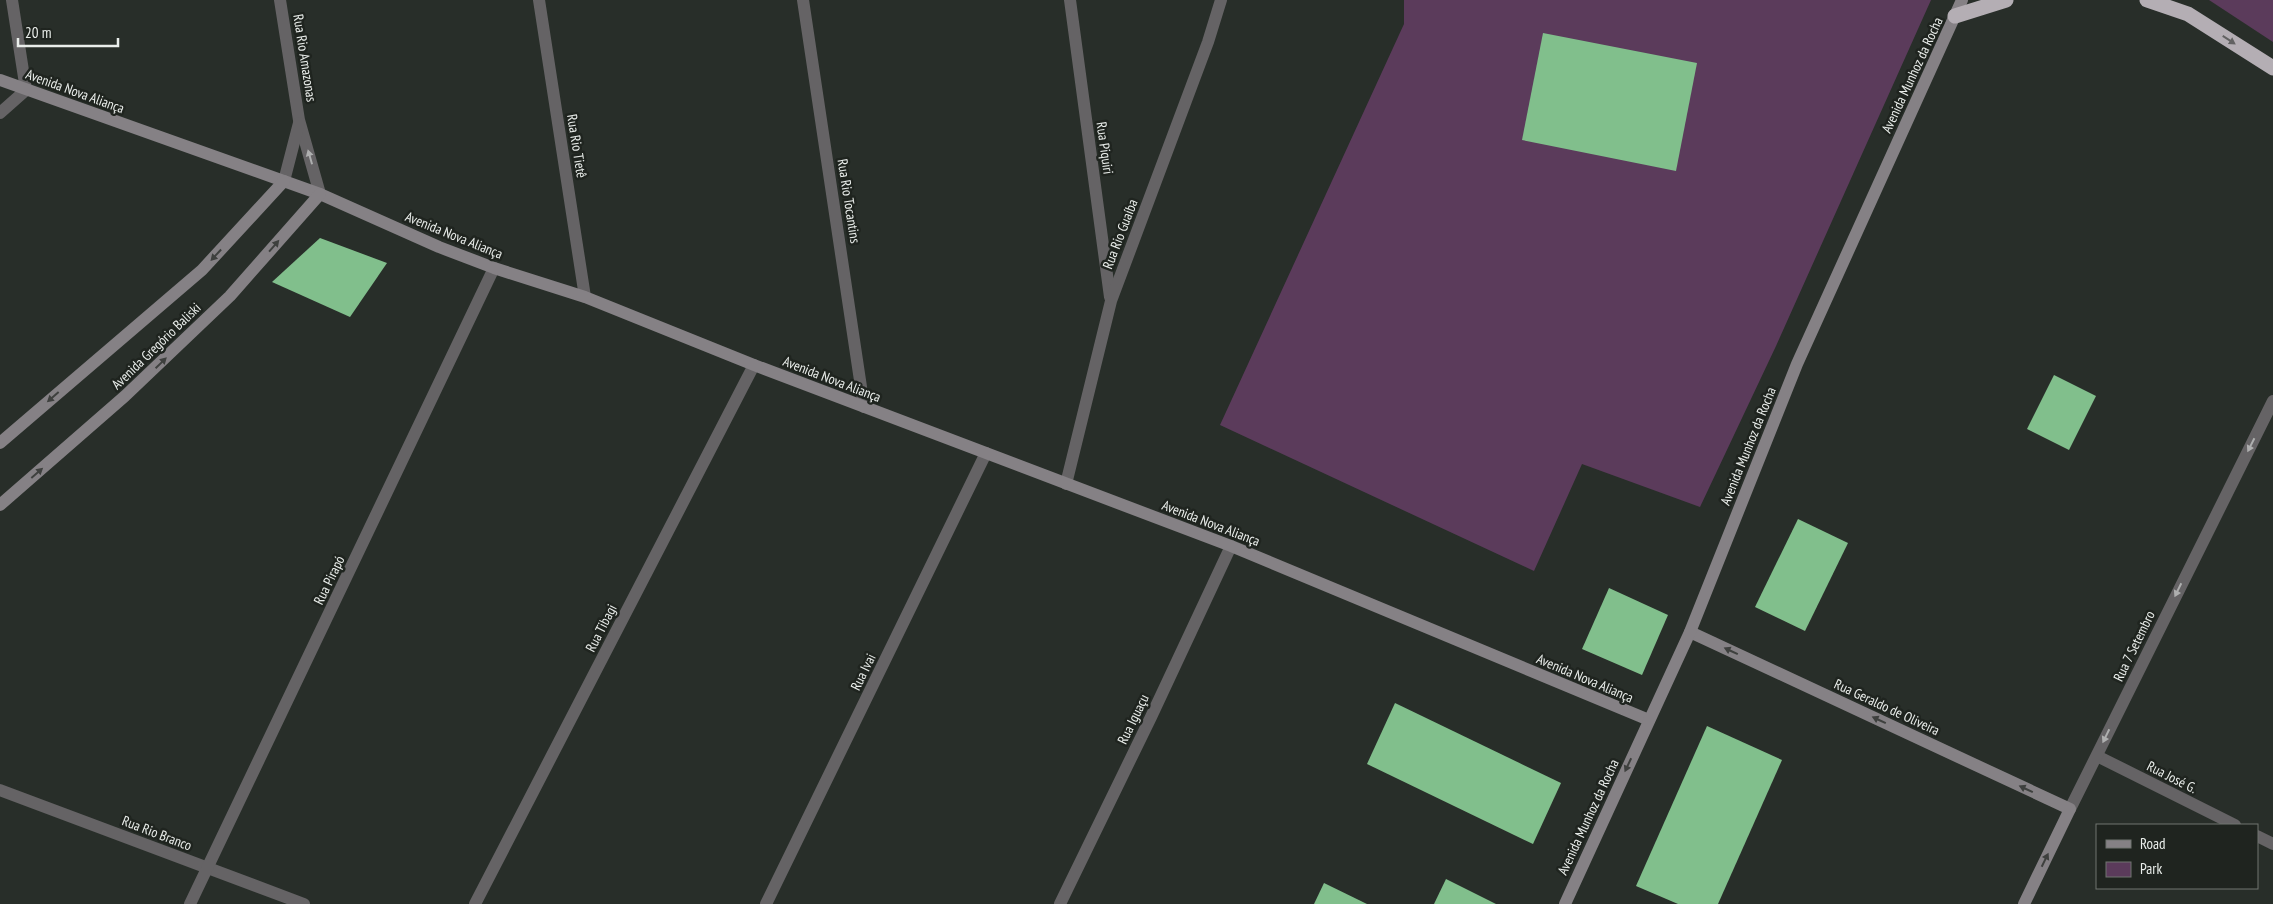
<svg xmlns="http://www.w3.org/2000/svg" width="2273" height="904" viewBox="0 0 2273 904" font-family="'PT Sans Narrow',sans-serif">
<rect width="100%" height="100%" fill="#282e29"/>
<g fill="#5b3b5b">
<polygon points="1404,0 1931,0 1776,346 1700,507 1582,464 1534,571 1220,425 1404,24"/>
<polygon points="2209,0 2273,0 2273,42"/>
</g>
<g fill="#81bf8c">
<polygon points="1543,33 1697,63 1676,171 1522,140"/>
<polygon points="320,238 387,263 350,317 272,282"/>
<polygon points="2054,375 2096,396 2069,450 2027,429"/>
<polygon points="1798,519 1848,543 1805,631 1755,607"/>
<polygon points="1609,588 1668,615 1642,675 1582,649"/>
<polygon points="1395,703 1561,783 1533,844 1367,764"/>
<polygon points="1707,726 1782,760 1718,904 1678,904 1636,886"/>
<polygon points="1446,879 1496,904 1434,904"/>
<polygon points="1324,883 1367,904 1314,904"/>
</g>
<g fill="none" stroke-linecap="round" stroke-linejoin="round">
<g stroke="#656365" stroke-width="12">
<polyline points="280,0 299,120 320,194"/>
<polyline points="539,0 585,297"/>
<polyline points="803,0 864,407"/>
<polyline points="1070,0 1110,297"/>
<polyline points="0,113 26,90 12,0"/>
<polyline points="284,181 299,123"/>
<polyline points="1066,484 1111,301 1208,42 1221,0"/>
<polyline points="2097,756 2235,825"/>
<polyline points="0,790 304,904"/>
<polyline points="2070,809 2273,401"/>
<polyline points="2257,836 2273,844"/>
<polyline points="190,904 494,268"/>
<polyline points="475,904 754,365"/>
<polyline points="766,904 986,453"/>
<polyline points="1060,904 1151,717 1231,546"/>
</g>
<g stroke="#858185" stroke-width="12">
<polyline points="0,80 320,194 439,247 494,268 585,297 754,365 1231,546 1649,720"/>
<polyline points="0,443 202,270 284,181"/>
<polyline points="0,505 125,396 230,296 320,194"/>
<polyline points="1690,632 2070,809 2024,904"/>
<polyline points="1565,904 1690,632 1797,364 1962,0"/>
</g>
<g stroke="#b4aeb4" stroke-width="15">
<polyline points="2147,0 2188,14 2273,68"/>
<polyline points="1955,16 2006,0"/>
</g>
</g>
<defs><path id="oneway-solid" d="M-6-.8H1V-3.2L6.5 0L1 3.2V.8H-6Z" transform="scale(1.25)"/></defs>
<use fill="#626262" href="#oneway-solid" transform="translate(2229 40) rotate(33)"/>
<g fill="#aeafaf">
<use href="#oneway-solid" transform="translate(310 157) rotate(-106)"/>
<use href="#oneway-solid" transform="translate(2251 445) rotate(117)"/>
<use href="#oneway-solid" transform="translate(2178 590) rotate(116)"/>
<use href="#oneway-solid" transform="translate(2106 736) rotate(116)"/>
</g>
<g fill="#3e403e">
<use href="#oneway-solid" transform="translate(274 246) rotate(-49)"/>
<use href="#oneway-solid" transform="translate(216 255) rotate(133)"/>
<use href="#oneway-solid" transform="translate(161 363) rotate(-44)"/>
<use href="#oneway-solid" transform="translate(53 397) rotate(139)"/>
<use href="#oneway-solid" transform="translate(37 473) rotate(-41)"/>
<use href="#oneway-solid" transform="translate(1731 651) rotate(-155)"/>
<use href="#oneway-solid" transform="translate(1879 720) rotate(-155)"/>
<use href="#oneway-solid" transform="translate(1628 765) rotate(115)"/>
<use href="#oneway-solid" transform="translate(2026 789) rotate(-155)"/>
<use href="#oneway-solid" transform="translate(2045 860) rotate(-64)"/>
</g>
<g text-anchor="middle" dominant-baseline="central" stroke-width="5" stroke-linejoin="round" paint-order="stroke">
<g font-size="14" fill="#eaeeeb" stroke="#1f241f">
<text transform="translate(305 58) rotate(81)">Rua Rio Amazonas</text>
<text transform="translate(1912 75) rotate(-65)">Avenida Munhoz da Rocha</text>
<text transform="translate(75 91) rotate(20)">Avenida Nova Aliança</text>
<text transform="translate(577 146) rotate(81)">Rua Rio Tietê</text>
<text transform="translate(1105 148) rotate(82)">Rua Piquiri</text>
<text transform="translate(849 201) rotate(81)">Rua Rio Tocantins</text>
<text transform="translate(1120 234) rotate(-69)">Rua Rio Guaíba</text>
<text transform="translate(454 235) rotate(22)">Avenida Nova Aliança</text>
<text transform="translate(156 346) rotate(-44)">Avenida Gregório Baliski</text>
<text transform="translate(832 379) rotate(21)">Avenida Nova Aliança</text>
<text transform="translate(1748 446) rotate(-68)">Avenida Munhoz da Rocha</text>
<text transform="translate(1211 523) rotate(21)">Avenida Nova Aliança</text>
<text transform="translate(329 580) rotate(-64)">Rua Pirapó</text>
<text transform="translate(601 628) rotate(-63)">Rua Tibagi</text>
<text transform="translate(2134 646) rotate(-64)">Rua 7 Setembro</text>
<text transform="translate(863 672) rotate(-64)">Rua Ivai</text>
<text transform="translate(1585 678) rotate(23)">Avenida Nova Aliança</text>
<text transform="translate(1887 707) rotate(25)">Rua Geraldo de Oliveira</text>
<text transform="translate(1133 719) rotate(-64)">Rua Iguaçu</text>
<text transform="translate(2172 777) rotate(27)">Rua José G.</text>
<text transform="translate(1588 817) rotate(-65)">Avenida Munhoz da Rocha</text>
<text transform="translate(157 833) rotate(21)">Rua Rio Branco</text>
</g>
</g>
<rect x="2096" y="824" width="162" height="65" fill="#1f241f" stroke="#707571"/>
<rect x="2106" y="840" width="25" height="8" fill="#858185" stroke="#707571"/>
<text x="2140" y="849" font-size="15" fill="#eaeeeb">Road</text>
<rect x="2106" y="862" width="25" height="15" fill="#5b3b5b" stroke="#707571"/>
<text x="2140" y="874" font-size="15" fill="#eaeeeb">Park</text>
<path d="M18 38v8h100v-8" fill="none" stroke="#eaeeeb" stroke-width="2.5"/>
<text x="25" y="38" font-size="15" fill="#eaeeeb" stroke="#1f241f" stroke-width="4" paint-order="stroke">20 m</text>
</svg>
